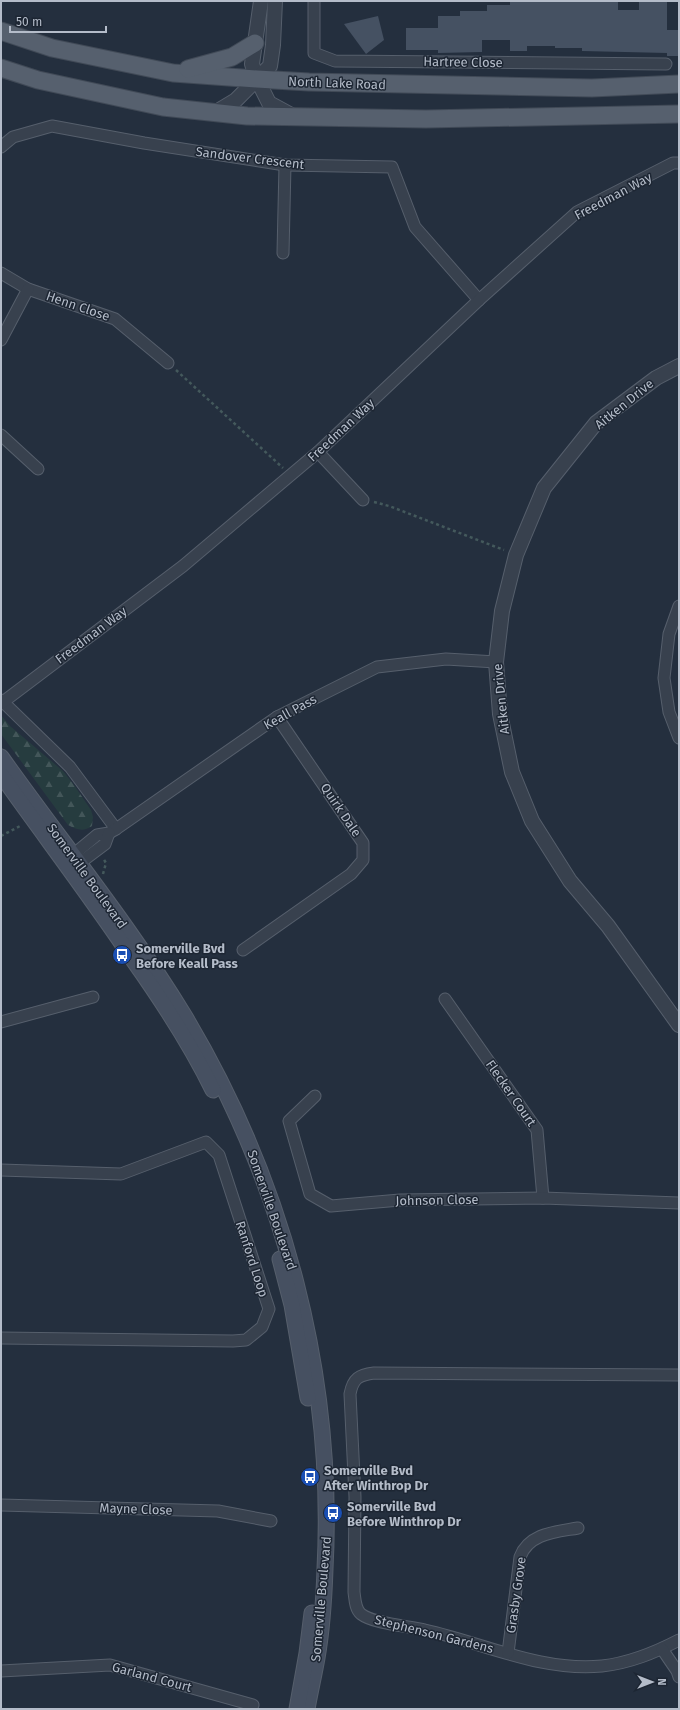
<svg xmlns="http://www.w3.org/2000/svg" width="680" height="1710" viewBox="0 0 680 1710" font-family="'Fira Sans',sans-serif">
<defs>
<pattern id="forest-firs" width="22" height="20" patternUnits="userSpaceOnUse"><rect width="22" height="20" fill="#263c3f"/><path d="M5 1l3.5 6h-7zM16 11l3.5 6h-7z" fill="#435659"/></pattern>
</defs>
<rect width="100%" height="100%" fill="#242f3e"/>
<path fill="url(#forest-firs)" d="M1,715l9,11 53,45 11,14 17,25 2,7 -1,9c-9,6 -14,4 -24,-1l-67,-91z"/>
<g fill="#455162">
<polygon points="510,1 618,1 618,10 639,10 639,1 667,1 667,30 679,30 679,56 667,56 667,53 582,51 582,48 555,48 555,46 527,46 527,51 510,51 510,40 482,40 482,52 438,53 438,50 406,50 406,28 438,28 438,16 460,16 460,11 487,11 487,5 510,5"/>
<polygon points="378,16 384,40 366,54 344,24"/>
</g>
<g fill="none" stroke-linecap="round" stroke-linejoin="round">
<defs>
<g id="minor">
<polyline points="314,1 314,53 335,61 666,64"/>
<polyline points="1,147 13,137 52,126 144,143 285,165 392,167 415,227 479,300"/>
<polyline points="283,253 285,165"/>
<polyline points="1,273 28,289 115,319 168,363"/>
<polyline points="1,340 28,289"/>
<polyline points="1,435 38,469"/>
<polyline points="318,452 363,500"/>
<polyline points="679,606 669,634 664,678 669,712 679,738"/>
<polyline points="1,700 70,767 116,829"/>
<polyline points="3,702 183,566 318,452 479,300 577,212 673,163 679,163"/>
<polyline points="68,859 97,835 109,833 116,829 277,717 377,667 446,659 496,662"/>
<polyline points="73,868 105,844 109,833"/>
<polyline points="243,950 351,874 363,860 363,843 277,717"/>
<polyline points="445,999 537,1130 543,1198"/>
<polyline points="1,1022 93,997"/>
<polyline points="315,1096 289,1121 310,1194 331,1206 400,1200 543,1198 679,1203"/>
<polyline points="1,1170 121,1174 206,1142 219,1155 269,1309 262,1327 246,1340 233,1341 1,1338"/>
<path d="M679,1375l-305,-2c-15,2 -21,5 -24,21l5,103 -1,95c1,7 1,17 7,22 13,10 48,12 64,16 59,13 116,42 177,36 28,-3 52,-13 77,-26"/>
<polyline points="1,1505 218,1511 271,1521"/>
<polyline points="662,1649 677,1671 679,1677"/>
<path d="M508,1653l12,-96c9,-24 36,-25 58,-29"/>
<polyline points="1,1671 110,1665 253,1705"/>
</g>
<g id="tertiary">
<polyline points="261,1 252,64 257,79 269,103 293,116"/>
<polyline points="216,112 236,100 270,66 273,45 275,1"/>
<polyline points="679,366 656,378 596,423 544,488 516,555 502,611 496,662 500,714 512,772 532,821 570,881 608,926 679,1025"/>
</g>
<g id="secondary">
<path d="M1,757c61,86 129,169 184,260 99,166 150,358 140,552 -1,30 -3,60 -8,89 -3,17 -7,34 -10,51"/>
<path d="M2,776c44,62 90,122 132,185 29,41 57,84 79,129"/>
<polyline points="280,1259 292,1305 308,1398"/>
<polyline points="297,1709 307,1653 312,1613"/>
</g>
<g id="primary">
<polyline points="1,31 52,48 173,73 257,79 309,82 592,88 679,84"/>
<polyline points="1,68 38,80 163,107 247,116 426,119 679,114"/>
<polyline points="188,69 232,57 255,43"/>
</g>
</defs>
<use href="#minor" stroke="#565f6c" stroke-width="13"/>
<use href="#tertiary" stroke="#565f6c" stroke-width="16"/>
<use href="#secondary" stroke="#565f6c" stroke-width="17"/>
<use href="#primary" stroke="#414a57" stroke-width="19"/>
<g stroke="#44595c" stroke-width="2.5" stroke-dasharray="3 3" stroke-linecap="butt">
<polyline points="176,370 283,468"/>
<polyline points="374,502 389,506 504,550"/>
<polyline points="1,836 22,825"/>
<polyline points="103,874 106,863 103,858"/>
</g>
<use href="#minor" stroke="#38414e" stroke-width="11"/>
<use href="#tertiary" stroke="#38414e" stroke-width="14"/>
<use href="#secondary" stroke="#465061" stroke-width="15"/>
<use href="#primary" stroke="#56606e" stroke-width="17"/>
</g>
<defs>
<symbol id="bus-disc" viewBox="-11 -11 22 22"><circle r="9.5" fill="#1a4fb4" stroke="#1d2633"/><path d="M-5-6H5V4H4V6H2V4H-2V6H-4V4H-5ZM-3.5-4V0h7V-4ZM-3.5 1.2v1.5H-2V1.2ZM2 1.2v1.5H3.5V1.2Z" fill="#fff"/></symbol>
</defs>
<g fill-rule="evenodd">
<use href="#bus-disc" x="111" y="944" width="22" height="22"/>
<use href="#bus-disc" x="299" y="1466" width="22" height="22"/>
<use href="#bus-disc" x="322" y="1502" width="22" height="22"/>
</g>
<g text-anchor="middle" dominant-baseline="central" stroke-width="3" stroke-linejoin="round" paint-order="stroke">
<g font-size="13" fill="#b4bcc9" stroke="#1d2633">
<text transform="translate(463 62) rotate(1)">Hartree Close</text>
<text transform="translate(337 83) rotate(2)">North Lake Road</text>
<text transform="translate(250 158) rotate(7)">Sandover Crescent</text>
<text transform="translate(613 196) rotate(-28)">Freedman Way</text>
<text transform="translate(78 306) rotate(19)">Henn Close</text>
<text transform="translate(624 404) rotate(-39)">Aitken Drive</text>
<text transform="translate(341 430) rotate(-43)">Freedman Way</text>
<text transform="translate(91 635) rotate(-37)">Freedman Way</text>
<text transform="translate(501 699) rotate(-96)">Aitken Drive</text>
<text transform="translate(290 712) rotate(-29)">Keall Pass</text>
<text transform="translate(341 810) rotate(56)">Quirk Dale</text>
<text transform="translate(87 876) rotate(54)">Somerville Boulevard</text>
<text transform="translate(511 1093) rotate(55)">Flecker Court</text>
<text transform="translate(437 1200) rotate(-1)">Johnson Close</text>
<text transform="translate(272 1210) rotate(71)">Somerville Boulevard</text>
<text transform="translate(252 1259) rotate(72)">Ranford Loop</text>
<text transform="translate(136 1509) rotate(2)">Mayne Close</text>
<text transform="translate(516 1595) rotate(-82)">Grasby Grove</text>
<text transform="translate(321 1599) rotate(-85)">Somerville Boulevard</text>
<text transform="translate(434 1634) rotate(14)">Stephenson Gardens</text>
<text transform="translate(152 1677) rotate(15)">Garland Court</text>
</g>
<g font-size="13" font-weight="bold" fill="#b4bcc9" stroke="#1d2633" text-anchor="start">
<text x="136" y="948">Somerville Bvd<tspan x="136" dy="15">Before Keall Pass</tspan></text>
<text x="324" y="1470">Somerville Bvd<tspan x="324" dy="15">After Winthrop Dr</tspan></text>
<text x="347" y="1506">Somerville Bvd<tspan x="347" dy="15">Before Winthrop Dr</tspan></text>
</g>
</g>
<rect width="680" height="1710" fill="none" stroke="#b4bcc9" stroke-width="4"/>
<g transform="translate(652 1682) rotate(90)" stroke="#1d2633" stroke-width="3" paint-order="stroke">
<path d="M0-3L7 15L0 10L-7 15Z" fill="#b4bcc9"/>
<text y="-6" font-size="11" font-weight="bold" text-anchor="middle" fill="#b4bcc9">N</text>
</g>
<path d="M10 26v6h96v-6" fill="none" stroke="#b4bcc9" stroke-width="2"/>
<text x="16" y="26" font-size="12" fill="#b4bcc9" stroke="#1d2633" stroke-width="3" paint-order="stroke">50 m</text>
</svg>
